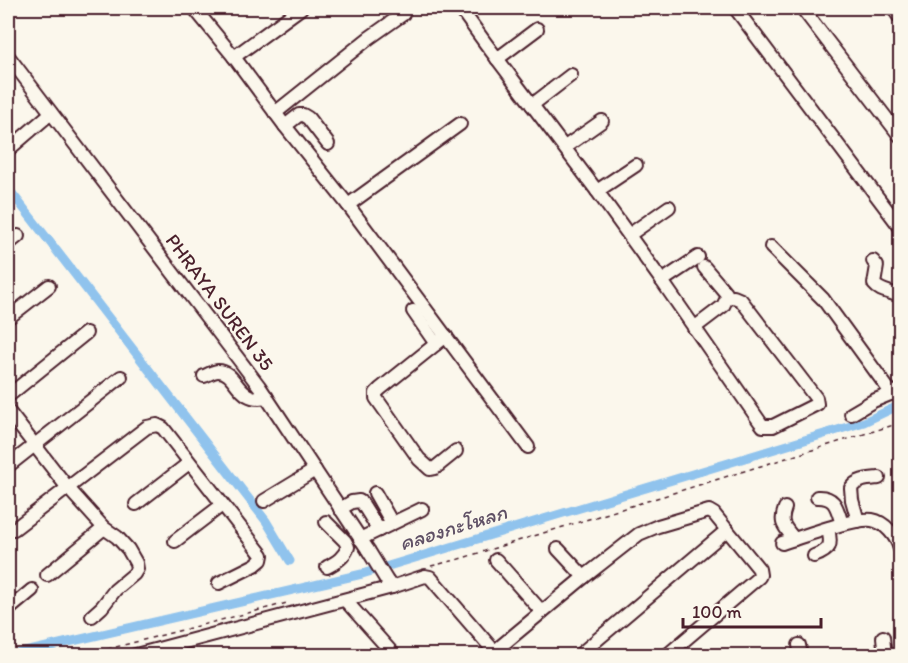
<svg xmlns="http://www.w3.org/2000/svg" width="908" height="663" viewBox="0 0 908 663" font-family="Itim,'Playpen Sans Thai',sans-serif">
<rect width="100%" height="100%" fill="#fbf7ec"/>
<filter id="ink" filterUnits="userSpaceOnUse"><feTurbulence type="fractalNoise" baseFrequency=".0167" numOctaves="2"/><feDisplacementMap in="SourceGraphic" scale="12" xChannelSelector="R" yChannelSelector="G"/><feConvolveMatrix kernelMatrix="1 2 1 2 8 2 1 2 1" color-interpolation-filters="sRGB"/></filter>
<g filter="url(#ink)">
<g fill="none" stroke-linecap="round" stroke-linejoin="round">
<g stroke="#90c3ed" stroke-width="9">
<polyline points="8,188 266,521 290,561"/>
<polyline points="8,656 362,574 864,422 900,405"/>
</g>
<defs>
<g id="minor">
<polyline points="194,8 234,57 285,126 348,205 528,447"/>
<polyline points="460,8 486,44 597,191 662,281 698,257"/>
<polyline points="735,8 900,227"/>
<polyline points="802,8 900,136"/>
<polyline points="893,8 900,18"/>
<polyline points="8,56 259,386 368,550"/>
<polyline points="234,57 301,8"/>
<polyline points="497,59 537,29"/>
<polyline points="532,105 571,75"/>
<polyline points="275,113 369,38 403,14"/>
<polyline points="285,126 299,115 303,115 308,118 328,144"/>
<polyline points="565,147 602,121"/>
<polyline points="8,150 51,113"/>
<polyline points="597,191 636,165"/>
<polyline points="348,205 460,124"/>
<polyline points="629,235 669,207"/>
<polyline points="8,244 18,236"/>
<polyline points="771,247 823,299 892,394"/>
<path d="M873,261l4,5 -3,18c7,9 18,7 26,13"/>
<polyline points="662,281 760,422 763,426 773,426 817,404 816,398 741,300 734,297 727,298"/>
<polyline points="413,311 436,344"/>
<polyline points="8,318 49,286"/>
<polyline points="694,328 723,306 727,298 726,293 704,267"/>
<polyline points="446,336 380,389 376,393 376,398 419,459 430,469 435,468 456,451"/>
<path d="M204,376c4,-1 9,-5 14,-5 20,0 18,33 49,26"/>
<polyline points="8,396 86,333"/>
<polyline points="8,411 68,488 104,528 117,537 128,549 136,563 137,569 134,574 115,590 102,607 92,616"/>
<polyline points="851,414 873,401 900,390"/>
<polyline points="8,466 121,377"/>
<polyline points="375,493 392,523"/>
<path d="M817,497c19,-1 20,12 25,27"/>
<polyline points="264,501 315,470"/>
<polyline points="136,504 189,463"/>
<path d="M785,508c-6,16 0,19 9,31"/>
<polyline points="340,509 352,502 359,501 362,503 379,530"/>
<path d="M858,521l-6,-21 -1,-12c6,-9 18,-9 28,-10"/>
<path d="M326,522l19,19 3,6c-4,10 -11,15 -21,20"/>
<polyline points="14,529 147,427 157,425 163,428 262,555 261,560 255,565 219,583"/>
<polyline points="360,539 422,509"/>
<polyline points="175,541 222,505"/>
<path d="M782,543c20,-6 72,-26 90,-23 13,2 25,17 28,29"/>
<polyline points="558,549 584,577"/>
<path d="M814,556c17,-6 18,-11 14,-27"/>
<polyline points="496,560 542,612"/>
<polyline points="47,575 104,528"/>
<polyline points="392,587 425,576 430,577 494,651"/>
<polyline points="345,600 395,656"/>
<polyline points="8,610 32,590"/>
<polyline points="883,637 885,656"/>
<polyline points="799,645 801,656"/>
<polyline points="132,656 392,587 387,581"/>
<polyline points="489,656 584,577 639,534 658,526 709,511 714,514 759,569 760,575 759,577 666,656"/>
<polyline points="578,656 727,530"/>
</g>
</defs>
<use href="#minor" stroke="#4a1f2b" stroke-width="16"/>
<g stroke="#4a1f2b" stroke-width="1.5" stroke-dasharray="4.5 4.5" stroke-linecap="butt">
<polyline points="431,566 456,560 900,423"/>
<polyline points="81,656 287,603"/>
</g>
<use href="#minor" stroke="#fbf7ec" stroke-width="12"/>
<defs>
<polyline id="minor-bridge" points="368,550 387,581"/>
</defs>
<use href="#minor-bridge" stroke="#4a1f2b" stroke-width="16" stroke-linecap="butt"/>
<use href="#minor-bridge" stroke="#fbf7ec" stroke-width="12"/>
</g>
</g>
<g text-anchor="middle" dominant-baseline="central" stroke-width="4.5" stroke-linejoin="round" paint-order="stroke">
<g font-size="20" fill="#4a1f2b" stroke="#fbf7ec">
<text transform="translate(220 302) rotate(53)">PHRAYA SUREN 35</text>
</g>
<g font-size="21" font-style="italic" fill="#5f5065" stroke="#fbf7ec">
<text transform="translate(453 527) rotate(-17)">คลองกะโหลก</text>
</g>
</g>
<rect width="908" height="663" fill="none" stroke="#fbf7ec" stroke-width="30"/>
<rect x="15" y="15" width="878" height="633" fill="none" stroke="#4a1f2b" stroke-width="2" filter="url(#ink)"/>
<path d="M683 618v9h138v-9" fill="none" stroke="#4a1f2b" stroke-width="3"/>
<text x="692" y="618" font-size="18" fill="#4a1f2b" stroke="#fbf7ec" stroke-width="4.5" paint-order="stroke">100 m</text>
</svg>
